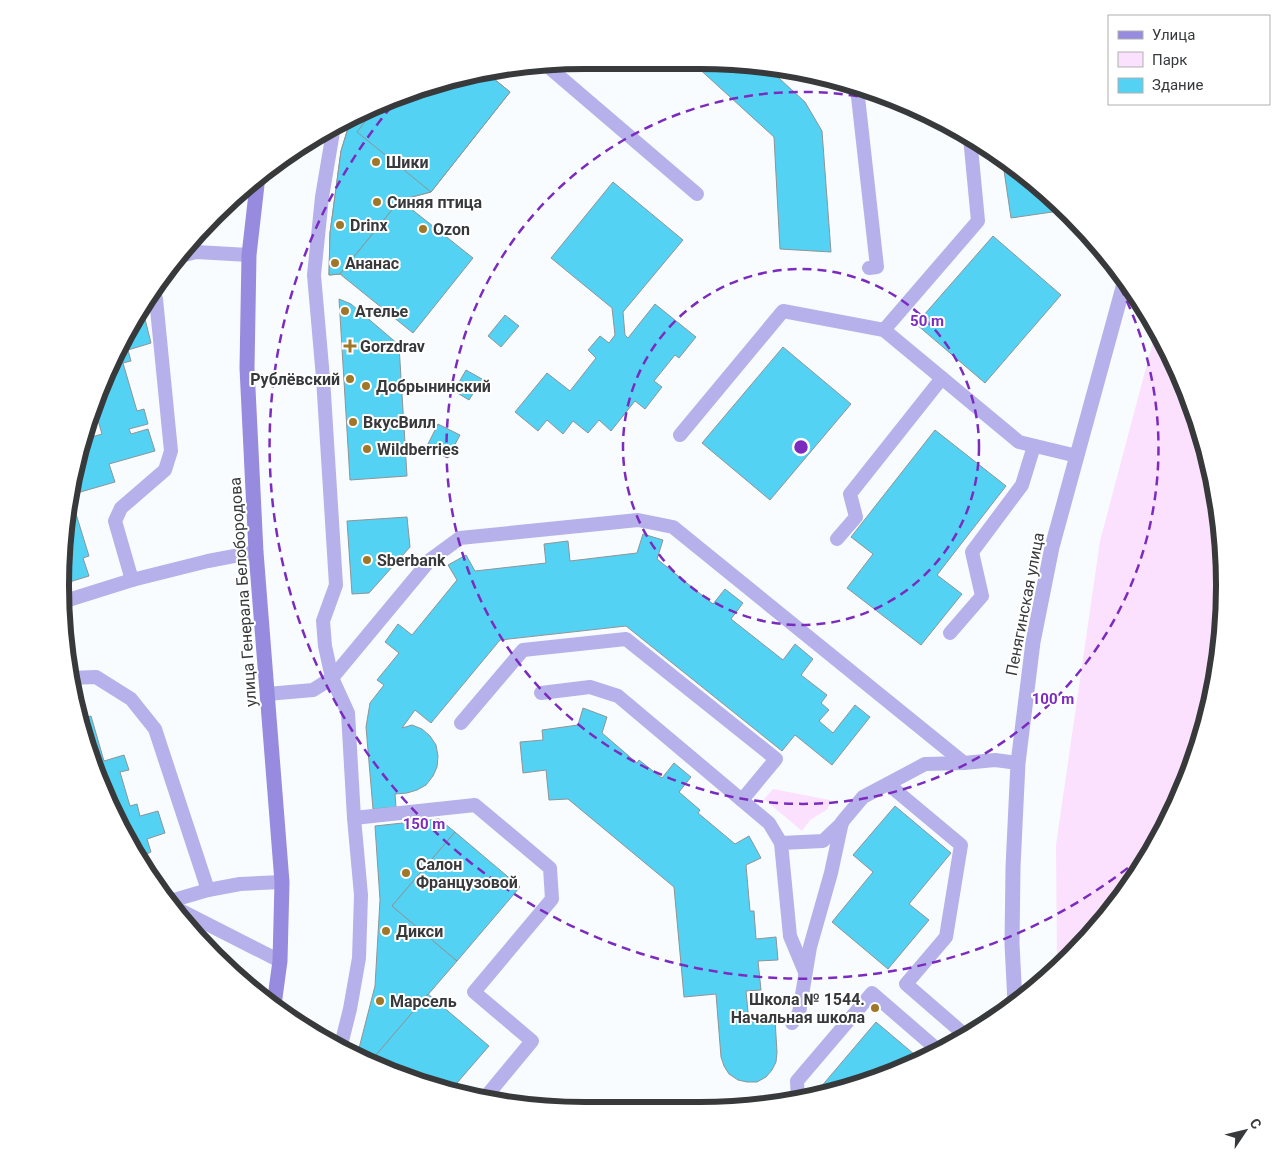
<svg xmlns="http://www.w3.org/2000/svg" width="1285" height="1171" viewBox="0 0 1285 1171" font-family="Roboto,sans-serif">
<rect width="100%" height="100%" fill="#f9fcff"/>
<g fill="#fce1fe">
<polygon points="1156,330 1185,384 1215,483 1225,585 1215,688 1185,786 1137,877 1071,957 1057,969 1056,845 1100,541"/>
<polygon points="773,789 830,800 828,809 810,820 802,831 764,799"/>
</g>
<g fill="#53d2f4" stroke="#8f9496">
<polygon points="695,65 769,69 805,102 822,131 831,252 780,249 774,137"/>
<polygon points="483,70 510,92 431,192 357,132 377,106"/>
<polygon points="483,70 510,92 431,192 400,200 340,274 329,275 330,233 341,151 352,115"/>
<polygon points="377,106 357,132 431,192 400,200 340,274 329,275 330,233 341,151 352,115"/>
<polygon points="1002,157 1066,210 1011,218"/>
<polygon points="613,182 683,240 623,312 625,335 628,338 655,304 696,337 679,358 675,355 654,381 662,387 645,409 635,401 611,431 599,420 588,433 573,421 563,434 547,420 538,431 515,412 547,373 570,391 596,358 588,350 600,336 609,343 615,335 612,308 551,258"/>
<polygon points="400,200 473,258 413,333 340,274"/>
<polygon points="993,236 1061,295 985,383 916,324"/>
<polygon points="339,299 351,304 399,345 407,476 350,480"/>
<polygon points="505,315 519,326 501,347 488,336"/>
<polygon points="145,319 151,343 128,350 131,361 123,363 137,411 144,409 148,424 129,429 131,434 148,429 155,451 109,464 115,482 77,493 72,476 81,450 91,447 88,438 102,434 95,410 114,353 133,322"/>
<polygon points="783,347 851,404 770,500 702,443"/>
<polygon points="466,370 482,379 469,400 454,391"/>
<polygon points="438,424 460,435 448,458 426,448"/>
<polygon points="935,430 1006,486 937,575 962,594 921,645 847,588 873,554 851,537"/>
<polygon points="72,501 89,556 83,558 89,576 63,584 61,577 68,502"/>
<polygon points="407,517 410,547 369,593 352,594 347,521"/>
<polygon points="643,534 663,540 657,559 713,604 725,589 743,603 731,619 783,660 795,644 813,659 801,675 827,695 821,703 829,710 819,721 833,733 855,705 870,717 832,765 795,735 782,751 626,626 500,640 431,723 415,710 402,728 412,725 422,729 430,736 436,745 438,756 437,767 433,776 426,785 417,790 407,793 395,794 396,807 373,809 366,727 370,703 384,685 377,680 399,653 385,642 398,624 412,635 457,580 448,565 466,555 475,571 546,563 544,544 568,541 570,561 637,553"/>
<polygon points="583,708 607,717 602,733 637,763 639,760 662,778 674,763 691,777 679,792 700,810 698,813 735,844 749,836 761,858 746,865 750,911 754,911 756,939 776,937 778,960 758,961 761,990 746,991 749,1022 775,1019 777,1052 776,1062 772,1070 766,1077 757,1082 747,1082 738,1080 729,1074 724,1066 721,1057 716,994 684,997 674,887 568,799 549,800 546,770 523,773 520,742 543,740 542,730 578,725"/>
<polygon points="91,716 104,761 124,755 129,770 120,772 130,806 137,804 140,816 158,811 165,833 147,839 151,852 144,855 149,872 100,787 80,719"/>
<polygon points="895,806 951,853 909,904 929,920 888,969 832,922 873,872 853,855"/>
<polygon points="439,819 455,832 392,906 457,961 370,1062 357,1056 375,986 380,900 375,826"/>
<polygon points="455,832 520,887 457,961 392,906"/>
<polygon points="428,994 489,1046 450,1091 417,1083 370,1062"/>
<polygon points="876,1022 921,1060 901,1071 826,1094 820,1088"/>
</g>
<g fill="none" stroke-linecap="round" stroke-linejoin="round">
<g stroke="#b6b1ea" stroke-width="14">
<polyline points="545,64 697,194"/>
<polyline points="856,86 857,88 877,267 869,268"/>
<polyline points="334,126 322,197 314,275 323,378 336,585 323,621 325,646 332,678 348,713 354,818 361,895 359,958 350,1009 340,1049"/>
<polyline points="177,257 196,252 249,255"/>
<polyline points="884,330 978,221 970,137"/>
<polyline points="680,435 783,311 884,330 1019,442 1077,456"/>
<polyline points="837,539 856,517 850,494 942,378"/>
<polyline points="132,580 115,521 121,508 165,470 171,451 156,299 153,290"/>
<polyline points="62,602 132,580 208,561 256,552"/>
<polyline points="950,633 982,596 972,552 1022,485 1034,446"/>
<polyline points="69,678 96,677 131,699 155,729 208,890"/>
<polyline points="541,693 590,687 618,696 769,823 781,843"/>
<polyline points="267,694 313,690 332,678 430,560 460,538 638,520 673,527 964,763 995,760 1018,763"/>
<polyline points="461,723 523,650 626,639 776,759 742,800"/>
<polyline points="888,784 961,845 946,937 906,984 966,1036"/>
<polyline points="354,818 475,805 550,868 552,899 474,992 532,1041 484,1099"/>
<polyline points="167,902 208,890 240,884 282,882"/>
<polyline points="168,904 280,961"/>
<polyline points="805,972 790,936 781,843 823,841 842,823"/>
<polyline points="792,1023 799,1013 810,947 831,873 842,822 863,797 925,764 964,763"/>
<polyline points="798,1101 797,1081 872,993 939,1051"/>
</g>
<polyline stroke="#b6b1ea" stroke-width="15" points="1015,1003 1012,944 1013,867 1018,763 1033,642 1052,547 1125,280"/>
<polyline stroke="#968bdf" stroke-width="15" points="258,176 249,255 247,368 256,552 282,882 280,961 274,1005"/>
</g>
<g fill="none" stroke="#7b2cbf" stroke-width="2.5" stroke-dasharray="9 6">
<circle cx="801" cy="447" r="178"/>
<path d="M1070 213A356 356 0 1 1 926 114"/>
<path d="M1151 849A533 533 0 0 1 396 101"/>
</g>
<g fill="#a07726" stroke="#fff" stroke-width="2">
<circle cx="376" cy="162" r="5"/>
<circle cx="377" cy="202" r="5"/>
<circle cx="340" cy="225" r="5"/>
<circle cx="423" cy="229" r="5"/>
<circle cx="335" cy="263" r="5"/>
<circle cx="345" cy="311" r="5"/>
<path d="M347.5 338.5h5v5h5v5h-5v5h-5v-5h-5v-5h5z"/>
<circle cx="350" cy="379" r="5"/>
<circle cx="366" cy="386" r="5"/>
<circle cx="353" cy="422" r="5"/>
<circle cx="367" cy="449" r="5"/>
<circle cx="367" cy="560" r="5"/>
<circle cx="406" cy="873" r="5"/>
<circle cx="386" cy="931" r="5"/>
<circle cx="380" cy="1001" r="5"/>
<circle cx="875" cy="1008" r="5"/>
</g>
<g text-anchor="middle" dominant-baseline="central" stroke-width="4" stroke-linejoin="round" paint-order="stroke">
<g font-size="16" font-weight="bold" fill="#38393b" stroke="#fff" text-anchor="start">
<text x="386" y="162">Шики</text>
<text x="387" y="202">Синяя птица</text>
<text x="350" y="225">Drinx</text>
<text x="433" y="229">Ozon</text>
<text x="345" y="263">Ананас</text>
<text x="355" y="311">Ателье</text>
<text x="360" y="346">Gorzdrav</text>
<text x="340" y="379" text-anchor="end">Рублёвский</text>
<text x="376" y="386">Добрынинский</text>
<text x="363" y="422">ВкусВилл</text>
<text x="377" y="449">Wildberries</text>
<text x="377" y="560">Sberbank</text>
<text x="416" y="864">Салон<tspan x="416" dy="18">Французовой</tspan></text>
<text x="396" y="931">Дикси</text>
<text x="865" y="999" text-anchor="end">Школа № 1544.<tspan x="865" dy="18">Начальная школа</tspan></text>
<text x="390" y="1001">Марсель</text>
</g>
<g font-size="16" fill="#38393b" stroke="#fff">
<text transform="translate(243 592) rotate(-94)">улица Генерала Белобородова</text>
<text transform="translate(1025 604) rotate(-79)">Пенягинская улица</text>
</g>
</g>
<path d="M0 0H1285V1171H0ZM585 69H700A516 516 0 0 1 1216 585V586A516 516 0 0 1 700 1102H585A516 516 0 0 1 69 586V585A516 516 0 0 1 585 69Z" fill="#fff" fill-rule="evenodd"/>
<path fill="none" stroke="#38393b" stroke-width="6" d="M585 69H700A516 516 0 0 1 1216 585V586A516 516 0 0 1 700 1102H585A516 516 0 0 1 69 586V585A516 516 0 0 1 585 69Z"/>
<circle cx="801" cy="447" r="8" fill="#7b2cbf" stroke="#fff" stroke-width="2.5"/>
<g font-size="15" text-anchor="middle" font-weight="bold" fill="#7b2cbf" stroke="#fff" stroke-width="4" stroke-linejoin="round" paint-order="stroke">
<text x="927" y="326">50 m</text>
<text x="1053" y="704">100 m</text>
<text x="424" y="829">150 m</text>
</g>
<rect x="1108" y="15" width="162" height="90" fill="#ffffff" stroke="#afb0b1"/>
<rect x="1118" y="31" width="25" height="8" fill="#968bdf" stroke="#afb0b1"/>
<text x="1152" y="40" font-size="15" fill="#38393b">Улица</text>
<rect x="1118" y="52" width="25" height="15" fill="#fce1fe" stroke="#afb0b1"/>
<text x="1152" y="65" font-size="15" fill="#38393b">Парк</text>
<rect x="1118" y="78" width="25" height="15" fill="#53d2f4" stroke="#afb0b1"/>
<text x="1152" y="90" font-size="15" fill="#38393b">Здание</text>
<g transform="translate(1245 1131) rotate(55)" stroke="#ffffff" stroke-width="4" paint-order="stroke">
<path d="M0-4L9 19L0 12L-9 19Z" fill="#38393b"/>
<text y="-8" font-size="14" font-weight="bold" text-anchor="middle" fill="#38393b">С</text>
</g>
</svg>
